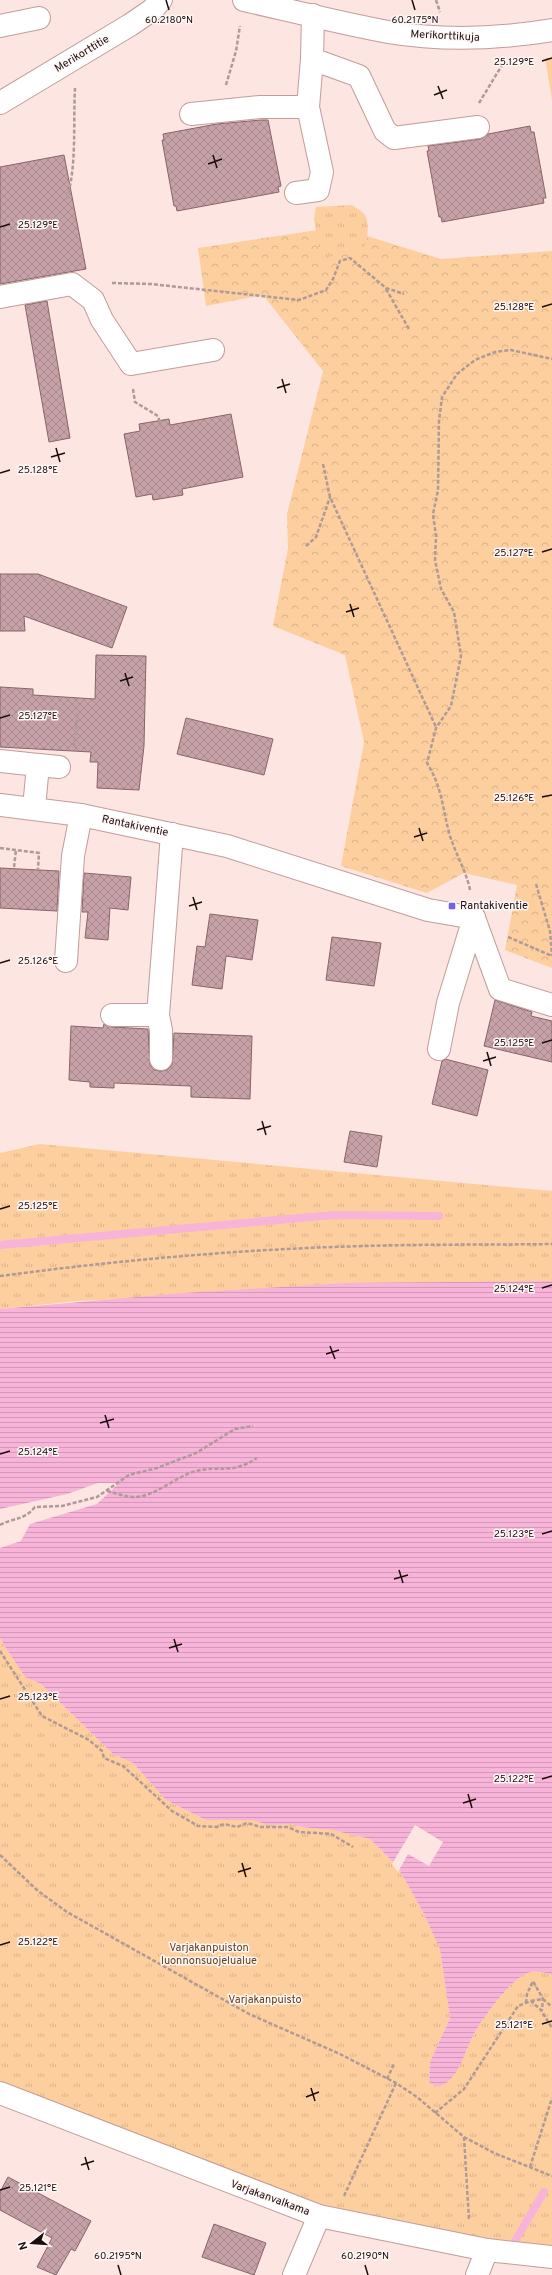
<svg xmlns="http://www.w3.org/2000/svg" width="552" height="2275" viewBox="0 0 552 2275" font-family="Overpass,sans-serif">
<defs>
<pattern id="forest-crowns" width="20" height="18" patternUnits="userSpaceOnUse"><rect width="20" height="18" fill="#fecf9e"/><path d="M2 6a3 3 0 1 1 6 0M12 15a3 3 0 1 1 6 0" fill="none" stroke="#d9b187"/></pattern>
<pattern id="park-tufts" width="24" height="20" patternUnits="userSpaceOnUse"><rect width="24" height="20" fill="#fecf9e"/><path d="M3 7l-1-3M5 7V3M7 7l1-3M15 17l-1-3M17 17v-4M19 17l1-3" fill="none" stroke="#d9b187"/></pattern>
<pattern id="water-rules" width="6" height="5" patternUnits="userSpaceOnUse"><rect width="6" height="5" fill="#f7b3d8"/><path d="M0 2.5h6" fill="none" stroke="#d399b8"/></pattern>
<pattern id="building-cross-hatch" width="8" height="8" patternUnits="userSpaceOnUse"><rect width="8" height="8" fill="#c6a1a8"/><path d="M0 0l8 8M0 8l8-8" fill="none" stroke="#aa898f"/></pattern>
</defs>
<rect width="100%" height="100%" fill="#fde5e2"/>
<g fill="url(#forest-crowns)">
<polygon points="545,58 552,58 552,100"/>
<polygon points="338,227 441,259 552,251 552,968 505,950 517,885 464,873 427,893 341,866 364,742 345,655 273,626 288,548 287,514 323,371 263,295 206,306 198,248"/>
</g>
<g fill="url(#park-tufts)">
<path d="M352,205c4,3 10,6 13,10 5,11 3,28 -4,37l-41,6 -6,-39 2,-12z"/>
<polygon points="40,1144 552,1191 552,1281 77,1301 0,1309 0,1153"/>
<path d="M0,1638l25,39 16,7 72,70 20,9 33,37 40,20h46l17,5 22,-1 11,3 30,3 38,9 27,27 26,46 17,36 10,70 -20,44 -1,19 8,6c20,-4 28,-37 37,-53 9,-16 39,-59 57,-62 7,-1 15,0 21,3v271l-64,-8 -130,-21 -67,-19 -291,-114z"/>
</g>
<path fill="url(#water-rules)" d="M552,1281v694c-6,-3 -14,-4 -21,-3 -18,3 -48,46 -57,62 -9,16 -16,49 -37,53l-8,-5 1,-20 20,-44 -10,-69 -17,-37 -26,-46 -27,-27 -38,-9 -30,-3 -11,-3 -22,1 -17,-5h-46l-40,-20 -33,-37 -20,-9 -72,-70 -16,-7 -19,-29 -6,-10v-90l21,-7 9,-17 67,-20 22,-21h-21l-31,11 -67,15v-200l184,-16 161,-10z"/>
<polygon fill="#fde5e2" points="415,1825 443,1842 429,1866 408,1854 398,1872 392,1864"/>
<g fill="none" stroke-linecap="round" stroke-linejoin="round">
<g stroke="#f7b3d8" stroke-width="8">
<polyline points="0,1245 333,1215 439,1216"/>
<polyline points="515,2241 544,2192"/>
</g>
</g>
<g fill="url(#building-cross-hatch)" stroke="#87656b">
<polygon points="261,120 268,120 281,186 278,187 279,192 177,211 176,206 174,206 162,140 164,140 163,134 217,124"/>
<polygon points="530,126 531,132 534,132 541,170 546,198 543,198 544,203 442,222 441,217 439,217 427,151 429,151 428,146 480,139 488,134"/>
<polygon points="64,155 86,269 0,284 0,167"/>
<polygon points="47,301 70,438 49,442 25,305"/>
<polygon points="231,414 243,477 182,489 183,495 153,500 152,494 136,497 124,434 140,431 139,424 169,419 170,425"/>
<polygon points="0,574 38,574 127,607 112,648 24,616 25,631 0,631"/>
<polygon points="96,655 146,656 144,746 139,790 97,788 98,762 90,762 91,752 0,747 0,687 33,689 33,695 95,699"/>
<polygon points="186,718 273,739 264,775 177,754"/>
<polygon points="0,868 59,871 57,911 0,908"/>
<polygon points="84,873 131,877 128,910 110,908 108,940 85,938 88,912 82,912"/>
<polygon points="210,914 258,920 252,960 226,956 222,989 192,985 197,946 205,947"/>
<polygon points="332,937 381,943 374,986 326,980"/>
<polygon points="495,1000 532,1012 531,1016 552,1021 552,1062 484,1046"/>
<polygon points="104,1024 112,1027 148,1029 150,1065 154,1070 161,1071 167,1070 172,1065 174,1033 252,1036 250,1099 191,1097 191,1086 114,1083 114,1088 90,1087 90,1082 69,1080 71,1026 103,1028"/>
<polygon points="445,1059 488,1070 477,1116 432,1104 442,1061"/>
<polygon points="350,1131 382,1136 377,1167 344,1162"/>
<polygon points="8,2177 91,2221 75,2251 71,2249 56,2275 37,2267 52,2238 0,2210 0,2192"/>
<polygon points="214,2224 266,2243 254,2275 202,2257"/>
</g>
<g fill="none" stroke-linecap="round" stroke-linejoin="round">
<defs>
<g id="minor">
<path d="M244,0c48,11 96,23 144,32 54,9 110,7 164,-2"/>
<polyline points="313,15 312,59 359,76 385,131 394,138 478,127"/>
<polyline points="0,26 39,18"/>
<polyline points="0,103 130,25 152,10 161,0"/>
<polyline points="191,114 260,107 308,107"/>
<polyline points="296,193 318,190 322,172 308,107 312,59"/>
<polyline points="0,297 72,284 93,300 102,320 131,364 213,350"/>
<polyline points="0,761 38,765 34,808"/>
<polyline points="38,765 59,767"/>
<polyline points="0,805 81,815 227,846 428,910 474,918"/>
<polyline points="474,918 500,989 552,1005"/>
<polyline points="66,961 73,856 81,815"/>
<polyline points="112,1015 158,1015"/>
<polyline points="439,1049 448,1003 474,918"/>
<polyline points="161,1059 161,1030 158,1015 172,834"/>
<polyline points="0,2093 319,2216 487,2250 552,2257"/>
<polyline points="294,2275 319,2216"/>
<polyline points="477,2275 487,2250"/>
</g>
</defs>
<use href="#minor" stroke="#c29c98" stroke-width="24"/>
<g stroke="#ae9a98" stroke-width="2.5" stroke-dasharray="4 2" stroke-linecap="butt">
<polyline points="436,0 440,12"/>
<polyline points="226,85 236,51 240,26"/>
<polyline points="479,103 504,62"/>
<path d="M67,199c10,-36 6,-73 8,-111"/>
<polyline points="112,283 151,284 299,300 326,290 333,279 340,261 350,258 386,288 404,294"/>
<polyline points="386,289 409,329"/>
<polyline points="133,389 135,402 158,416 161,427"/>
<polyline points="323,464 330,497 436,727"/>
<polyline points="306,546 316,537 330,497"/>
<polyline points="74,747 78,710"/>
<polyline points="0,848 39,853 38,869"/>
<polyline points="14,867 16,850"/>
<polyline points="536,884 550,931 552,956"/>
<path d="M470,890c-4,-20 -14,-35 -20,-54 -8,-28 -7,-47 -23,-73l9,-35 15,-22 10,-50 -7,-44 -13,-23 -6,-29 1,-24 -3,-22 5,-24 1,-69 3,-24 15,-23 18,-14 20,-8 16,-2 41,9"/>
<polyline points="508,937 552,956"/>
<path d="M0,1276c121,-16 243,-27 365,-30 62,-2 125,-1 187,-2"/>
<path d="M107,1491c9,2 18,6 27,6 18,1 43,-21 62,-26 25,-6 35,4 61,-13"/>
<path d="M0,1525c15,-8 23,-4 35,-18l27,-1 35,-9 32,-22 28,-7 39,-15 39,-24 18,-3"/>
<polyline points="0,1651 42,1716 89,1740 102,1751 104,1758 123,1766 172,1811 198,1826 217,1827 224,1824 237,1827 247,1823 261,1827 288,1827 299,1832 331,1834 353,1847"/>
<polyline points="0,1855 38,1891 67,1912 249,2014 340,2054 396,2083 417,2097 464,2137 494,2153 552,2176"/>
<polyline points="531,2001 543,1999 552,2007"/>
<polyline points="526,2003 527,1994 533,1981 543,1999 542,2010"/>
<polyline points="387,2079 394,2064"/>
<polyline points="435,2113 464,2089 518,2006 531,2001 541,2010 552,2028"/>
<polyline points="464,2137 469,2220"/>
<polyline points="530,2167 552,2098"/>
<polyline points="344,2196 396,2083"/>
</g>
<use href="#minor" stroke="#fff" stroke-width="22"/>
</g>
<path fill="none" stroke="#1a0d0c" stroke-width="1.5" d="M166,0l3,10M412,0l3,10M542,61l10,-3M438,86l5,13M434,95l13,-5M213,155l4,13M208,164l14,-5M0,227l10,-3M542,307l10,-3M282,379l4,14M277,388l13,-4M56,448l4,14M51,457l14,-4M0,473l10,-3M542,552l10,-3M350,604l4,13M346,612l13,-4M125,673l4,13M120,681l13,-4M0,718l10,-3M542,797l10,-2M419,828l4,13M414,837l13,-4M193,897l4,13M189,906l13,-4M0,963l10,-3M542,1043l10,-3M487,1052l4,14M483,1061l13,-4M262,1121l4,14M257,1130l14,-4M0,1209l10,-3M542,1288l10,-3M330,1346l5,13M326,1354l13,-4M105,1415l4,13M100,1423l14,-4M0,1454l10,-3M542,1534l10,-3M399,1570l4,13M394,1579l14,-4M174,1639l4,13M169,1648l13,-4M0,1699l10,-3M542,1779l10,-3M468,1794l4,14M463,1803l13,-4M242,1863l4,14M238,1872l13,-4M0,1945l10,-3M542,2024l10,-3M311,2088l4,13M306,2097l13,-5M85,2157l4,13M81,2165l13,-4M0,2190l10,-3M118,2265l3,10M365,2265l3,10"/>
<rect fill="#7365e0" stroke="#fff7f6" stroke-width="1.5" x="448" y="902" width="8" height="8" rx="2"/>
<g text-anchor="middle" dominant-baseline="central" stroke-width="3" stroke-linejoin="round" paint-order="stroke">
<g font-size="11" fill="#1a0d0c" stroke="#fff7f6">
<text transform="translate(445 36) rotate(3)">Merikorttikuja</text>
<text transform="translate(82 54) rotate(-31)">Merikorttitie</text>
<text transform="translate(135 826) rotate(12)">Rantakiventie</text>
<text transform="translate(270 2198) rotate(20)">Varjakanvalkama</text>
</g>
<g font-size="11" fill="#1a0d0c" stroke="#fff7f6" text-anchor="start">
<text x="460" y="906">Rantakiventie</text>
</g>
<g font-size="11" fill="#624017" stroke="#fff7f6">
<text x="209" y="1948">Varjakanpuiston<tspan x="209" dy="13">luonnonsuojelualue</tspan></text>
<text x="265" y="2000">Varjakanpuisto</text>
</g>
</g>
<g font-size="10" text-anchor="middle" fill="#1a0d0c" stroke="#fff7f6" stroke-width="3" stroke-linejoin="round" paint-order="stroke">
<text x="169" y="23">60.2180°N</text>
<text x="415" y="23">60.2175°N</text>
<text x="514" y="65">25.129°E</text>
<text x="38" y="228">25.129°E</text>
<text x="514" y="310">25.128°E</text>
<text x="38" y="473">25.128°E</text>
<text x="514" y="556">25.127°E</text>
<text x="38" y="719">25.127°E</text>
<text x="514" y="801">25.126°E</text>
<text x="38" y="964">25.126°E</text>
<text x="514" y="1046">25.125°E</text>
<text x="38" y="1209">25.125°E</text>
<text x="514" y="1292">25.124°E</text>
<text x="38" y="1455">25.124°E</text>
<text x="514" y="1537">25.123°E</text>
<text x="38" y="1700">25.123°E</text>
<text x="514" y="1782">25.122°E</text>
<text x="38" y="1945">25.122°E</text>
<text x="514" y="2028">25.121°E</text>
<text x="38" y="2191">25.121°E</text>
<text x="118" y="2259">60.2195°N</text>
<text x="365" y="2259">60.2190°N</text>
</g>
<g transform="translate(32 2243) rotate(253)" stroke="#fff7f6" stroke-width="3" paint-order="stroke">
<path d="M0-3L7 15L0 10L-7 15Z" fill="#1a0d0c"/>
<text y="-6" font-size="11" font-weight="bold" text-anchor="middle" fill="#1a0d0c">N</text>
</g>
</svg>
